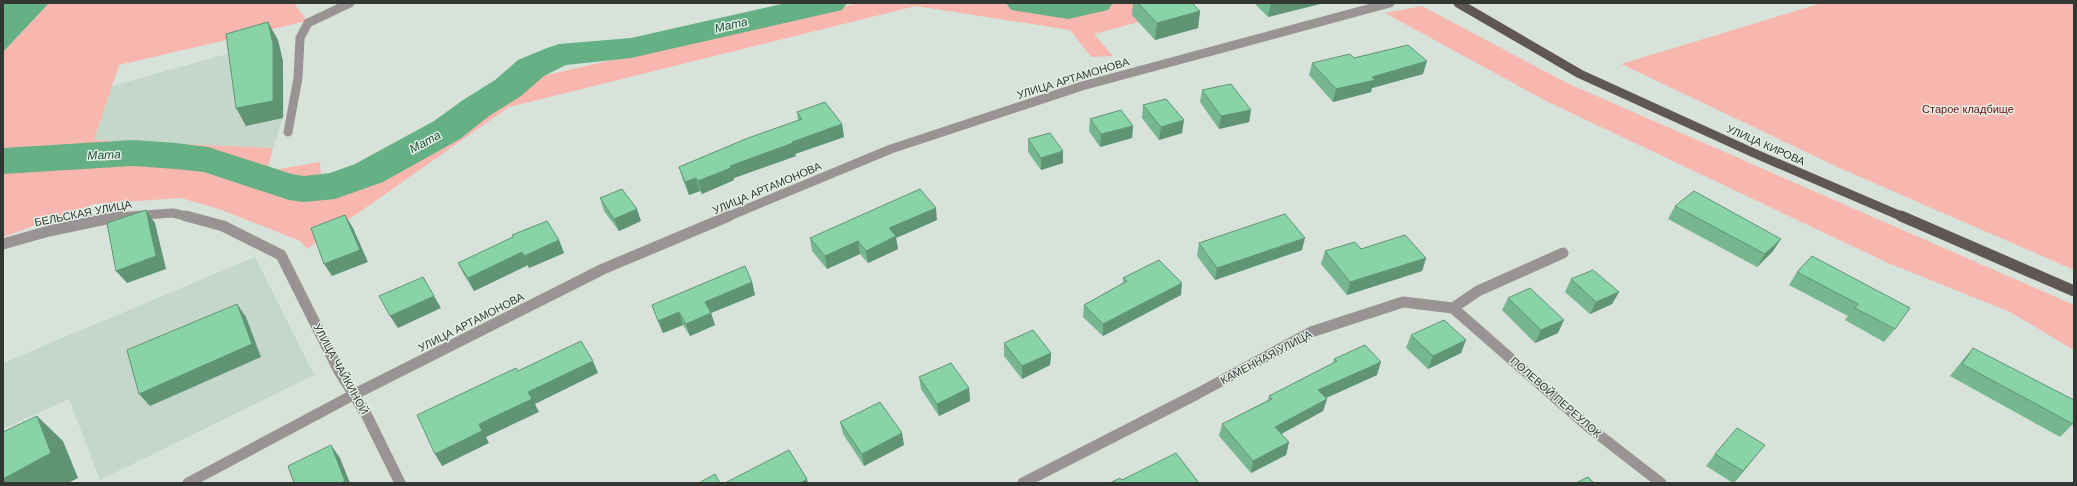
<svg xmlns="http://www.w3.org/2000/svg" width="2077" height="486" viewBox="0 0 2077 486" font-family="Helvetica,sans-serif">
<rect width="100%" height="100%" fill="#d7e2da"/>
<g fill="#c5d7cb">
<polygon points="278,40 283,61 284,115 273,148 94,140 112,86"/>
<polygon points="255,257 314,375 100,480 69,399 3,429 3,363"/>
</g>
<g fill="#f8b7ae">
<polygon points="49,3 294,3 307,21 119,65 94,140 273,148 267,171 320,162 322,184 361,173 504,85 859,3 1176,3 1132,15 1139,22 1094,34 1113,56 1091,57 1070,30 916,6 509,107 307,249 300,241 219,209 181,198 94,204 3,237 3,52"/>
<polygon points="1822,3 2074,3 2074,270 1844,170 1621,64"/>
<polygon points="1422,6 1567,83 2074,305 2074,350 2010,312 1888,263 1546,101 1385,13"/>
</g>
<polygon fill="#65b084" points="3,3 49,3 3,52"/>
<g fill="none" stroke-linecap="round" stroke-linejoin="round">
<g fill="#65b084" fill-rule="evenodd">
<polygon points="786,3 847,3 842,10 631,58 566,65 544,76 521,96 489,116 460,139 383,182 335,199 304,202 289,200 204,172 176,169 133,166 3,174 3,148 133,140 176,143 208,147 292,174 304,176 330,173 355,164 434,121 463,100 495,80 518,60 547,48 559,44 631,38"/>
<polygon points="1006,3 1113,3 1108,10 1068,19 1011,10"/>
</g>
<g stroke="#999493" stroke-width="9">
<polyline points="288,132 298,78 300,38 308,23 350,3"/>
<polyline points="115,217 173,213 190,217"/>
<polyline points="727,217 891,149 1082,86 1390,3"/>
</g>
<g stroke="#999493" stroke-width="11">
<polyline points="186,216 223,226 281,255 339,371 366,414 400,483"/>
<polyline points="3,244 49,231 120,216"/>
<polyline points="1453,308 1590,428 1661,483"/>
<polyline points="188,483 353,395 603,269 729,216"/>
<polyline points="1023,483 1197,394 1311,332 1403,302 1453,308 1478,291 1563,253"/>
</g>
<polyline stroke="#605655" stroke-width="9" points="1458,3 1580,74 1756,154 1903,217"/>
<polyline stroke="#605655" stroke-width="11" points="1901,216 2074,291"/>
</g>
<g fill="#76b690">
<polygon points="1133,3 1192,3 1200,11 1198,28 1155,40 1132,15"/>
<polygon points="1254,3 1320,3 1320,4 1268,17"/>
<polygon points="1354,58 1423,74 1372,88 1371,92 1333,102 1309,75 1312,63"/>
<polygon points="1202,90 1251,110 1249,122 1219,129 1200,102"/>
<polygon points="1143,105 1182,133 1159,140 1142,118"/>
<polygon points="797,112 842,124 844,137 795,154 796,156 734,178 734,180 702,194 700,191 689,195 683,180 679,167 798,120"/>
<polygon points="1090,119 1133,126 1132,138 1100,147 1089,131"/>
<polygon points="1028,139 1063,163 1041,170 1028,152"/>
<polygon points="600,198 641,221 619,231 604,211"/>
<polygon points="1675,206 1773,251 1757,267 1668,219"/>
<polygon points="937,220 896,238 898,249 868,263 860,254 827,269 812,251 810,238"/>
<polygon points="559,240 564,253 529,268 528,265 474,291 464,275 458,263"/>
<polygon points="1199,243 1302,250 1215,280 1197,256"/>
<polygon points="1361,249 1426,258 1422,271 1347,295 1321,264 1325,251"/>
<polygon points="1812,256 1895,329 1884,342 1845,320 1848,316 1789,285 1797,272"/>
<polygon points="1123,278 1181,295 1103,336 1083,317 1084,305 1123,283"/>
<polygon points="1571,279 1619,292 1612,304 1590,314 1565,292"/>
<polygon points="752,282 755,295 711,313 715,325 690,336 683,325 663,333 652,305"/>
<polygon points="1508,298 1558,333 1535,343 1502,310"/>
<polygon points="1411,335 1466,340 1461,353 1428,369 1406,348"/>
<polygon points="1004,343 1051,353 1050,365 1022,379 1004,356"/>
<polygon points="1973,348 2073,424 2060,437 1950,376 1962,361"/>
<polygon points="1334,359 1377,375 1326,398 1327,399 1323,411 1281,434 1289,442 1286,455 1251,473 1219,436 1222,424 1268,400 1269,396 1333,363"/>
<polygon points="919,377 969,388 970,401 939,416 921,389"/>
<polygon points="840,422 904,445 864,466 843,434"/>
<polygon points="1715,454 1755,457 1734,483 1733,483 1706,466"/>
</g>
<g fill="#609475">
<polygon points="1271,3 1320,3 1320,4 1268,17"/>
<polygon points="1200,11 1198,28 1155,40 1157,23"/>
<polygon points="268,22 278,40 283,61 283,118 246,126 236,108"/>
<polygon points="1427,61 1423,74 1372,88 1371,92 1333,102 1336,89 1372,77"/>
<polygon points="1251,110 1249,122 1219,129 1221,116"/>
<polygon points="1184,120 1182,133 1159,140 1161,127"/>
<polygon points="842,124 844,137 795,154 796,156 734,178 734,180 702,194 698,181 730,166 792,142"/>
<polygon points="1133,126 1132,138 1100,147 1101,134"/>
<polygon points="1063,151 1063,163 1041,170 1041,158"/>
<polygon points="696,178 700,191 689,195 685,182"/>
<polygon points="936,208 937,220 896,238 898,249 868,263 866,251 889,228"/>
<polygon points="637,209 641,221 619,231 614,219"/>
<polygon points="146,210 155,223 166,269 127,283 116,271"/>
<polygon points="345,215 353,228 368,262 332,276 324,264"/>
<polygon points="1305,238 1302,250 1215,280 1217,268"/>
<polygon points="1781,239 1773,251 1757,267 1765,254"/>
<polygon points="559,240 564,253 529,268 524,256"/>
<polygon points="858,241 860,254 827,269 825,256"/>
<polygon points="522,252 528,265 474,291 468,278"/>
<polygon points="1426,258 1422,271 1347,295 1350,282"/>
<polygon points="752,282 755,295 711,313 715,325 690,336 686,324 705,302"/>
<polygon points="1182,283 1181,295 1103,336 1103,324"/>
<polygon points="1619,292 1612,304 1590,314 1596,302"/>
<polygon points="434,296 441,308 398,328 390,316"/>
<polygon points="237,304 246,317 261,357 150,406 139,394"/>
<polygon points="679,312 683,325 663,333 658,321"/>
<polygon points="1564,320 1558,333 1535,343 1541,330"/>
<polygon points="1466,340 1461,353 1428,369 1433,356"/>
<polygon points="1051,353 1050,365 1022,379 1022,366"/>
<polygon points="593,361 598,373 535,404 539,412 486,437 489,443 442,466 435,454 528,392"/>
<polygon points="1381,362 1377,375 1315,403 1318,390"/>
<polygon points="969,388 970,401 939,416 937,404"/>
<polygon points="1327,399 1323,411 1272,439 1275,427"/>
<polygon points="37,416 63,441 78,478 68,483 3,483 3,479"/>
<polygon points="902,433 904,445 864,466 862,454"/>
<polygon points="1289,442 1286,455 1251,473 1253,461"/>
<polygon points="331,445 340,458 350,483 340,483"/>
<polygon points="1765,445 1755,457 1734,483 1743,471"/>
<polygon points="807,479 808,483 800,483"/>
</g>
<g fill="#89d4a7" stroke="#609475">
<polygon points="1138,3 1192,3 1200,11 1157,23"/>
<polygon points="268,22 273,44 273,101 236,108 226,34"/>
<polygon points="1408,45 1427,61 1372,77 1375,80 1336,89 1312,63 1350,54 1354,58"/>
<polygon points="1231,84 1251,110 1221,116 1202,90"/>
<polygon points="1166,99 1184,120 1161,127 1143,105"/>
<polygon points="825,102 842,124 792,142 793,143 730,166 731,168 698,181 696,178 685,182 679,167 748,138 802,119 797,112"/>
<polygon points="1121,110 1133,126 1101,134 1090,119"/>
<polygon points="1050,133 1063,151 1041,158 1028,139"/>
<polygon points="622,189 637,209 614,219 600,198"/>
<polygon points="920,189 936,208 889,228 896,236 866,251 858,241 825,256 810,238"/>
<polygon points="1694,191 1781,239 1765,254 1675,206"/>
<polygon points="146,210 156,256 116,271 107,223"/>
<polygon points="1285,214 1305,238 1217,268 1199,243"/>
<polygon points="345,215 360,250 324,264 311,228"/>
<polygon points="547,221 559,240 524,256 522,252 468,278 458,263 513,237 512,235"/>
<polygon points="1405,235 1426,258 1350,282 1325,251 1355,242 1361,249"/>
<polygon points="1812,256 1910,308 1895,329 1855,308 1858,304 1797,272"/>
<polygon points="1159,260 1182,283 1103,324 1084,305 1127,281 1123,278"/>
<polygon points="745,266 752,282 705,302 711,313 686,324 679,312 658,321 652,305"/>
<polygon points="1593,270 1619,292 1596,302 1571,279"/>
<polygon points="423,277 434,296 390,316 379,296"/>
<polygon points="1530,288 1564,320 1541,330 1508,298"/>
<polygon points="237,304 252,344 139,394 127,350"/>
<polygon points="1444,320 1466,340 1433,356 1411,335"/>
<polygon points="1033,330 1051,353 1022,366 1004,343"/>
<polygon points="581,341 593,361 528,392 532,399 479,424 482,431 435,454 417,415 516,368 518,371"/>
<polygon points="1365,345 1381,362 1318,390 1327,399 1275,427 1289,442 1253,461 1222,424 1272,399 1269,396 1337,361 1334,359"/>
<polygon points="1973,348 2074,400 2074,423 2073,424 1962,364"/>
<polygon points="951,363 969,388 937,404 919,377"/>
<polygon points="880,402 902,433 862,454 840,422"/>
<polygon points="37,416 51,453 3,479 3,432"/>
<polygon points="1737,428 1765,445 1743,471 1715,454"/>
<polygon points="331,445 345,481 340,483 294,483 288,466"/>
<polygon points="789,450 807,479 800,483 725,483"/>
<polygon points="1176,453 1199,483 1110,483 1120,478 1122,480"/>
<polygon points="715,474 720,483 699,483"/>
<polygon points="1588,477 1594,483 1576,483"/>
</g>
<g text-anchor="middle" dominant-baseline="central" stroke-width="3" stroke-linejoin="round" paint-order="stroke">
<g font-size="11" fill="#323734" stroke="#e4efe8">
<text transform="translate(1073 78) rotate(-17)">УЛИЦА АРТАМОНОВА</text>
<text transform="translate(1766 145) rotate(24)">УЛИЦА КИРОВА</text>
<text transform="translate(767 188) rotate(-23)">УЛИЦА АРТАМОНОВА</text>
<text transform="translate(83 213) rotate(-11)">БЕЛЬСКАЯ УЛИЦА</text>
<text transform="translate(471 322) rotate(-27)">УЛИЦА АРТАМОНОВА</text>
<text transform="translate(1266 357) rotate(-28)">КАМЕННАЯ УЛИЦА</text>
<text transform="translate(341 369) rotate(61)">УЛИЦА ЧАЙКИНОЙ</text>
<text transform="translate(1556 397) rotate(41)">ПОЛЕВОЙ ПЕРЕУЛОК</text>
</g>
<g font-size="11" fill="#6f0f0d" stroke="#e4efe8">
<text x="1968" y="109">Старое кладбище</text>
</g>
<g font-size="12" font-style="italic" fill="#195234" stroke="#e4efe8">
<text transform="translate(731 25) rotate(-13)">Мата</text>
<text transform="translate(425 142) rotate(-29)">Мата</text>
<text transform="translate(104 155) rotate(-3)">Мата</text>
</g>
</g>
<rect width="2077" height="486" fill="none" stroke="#323734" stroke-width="8"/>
</svg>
